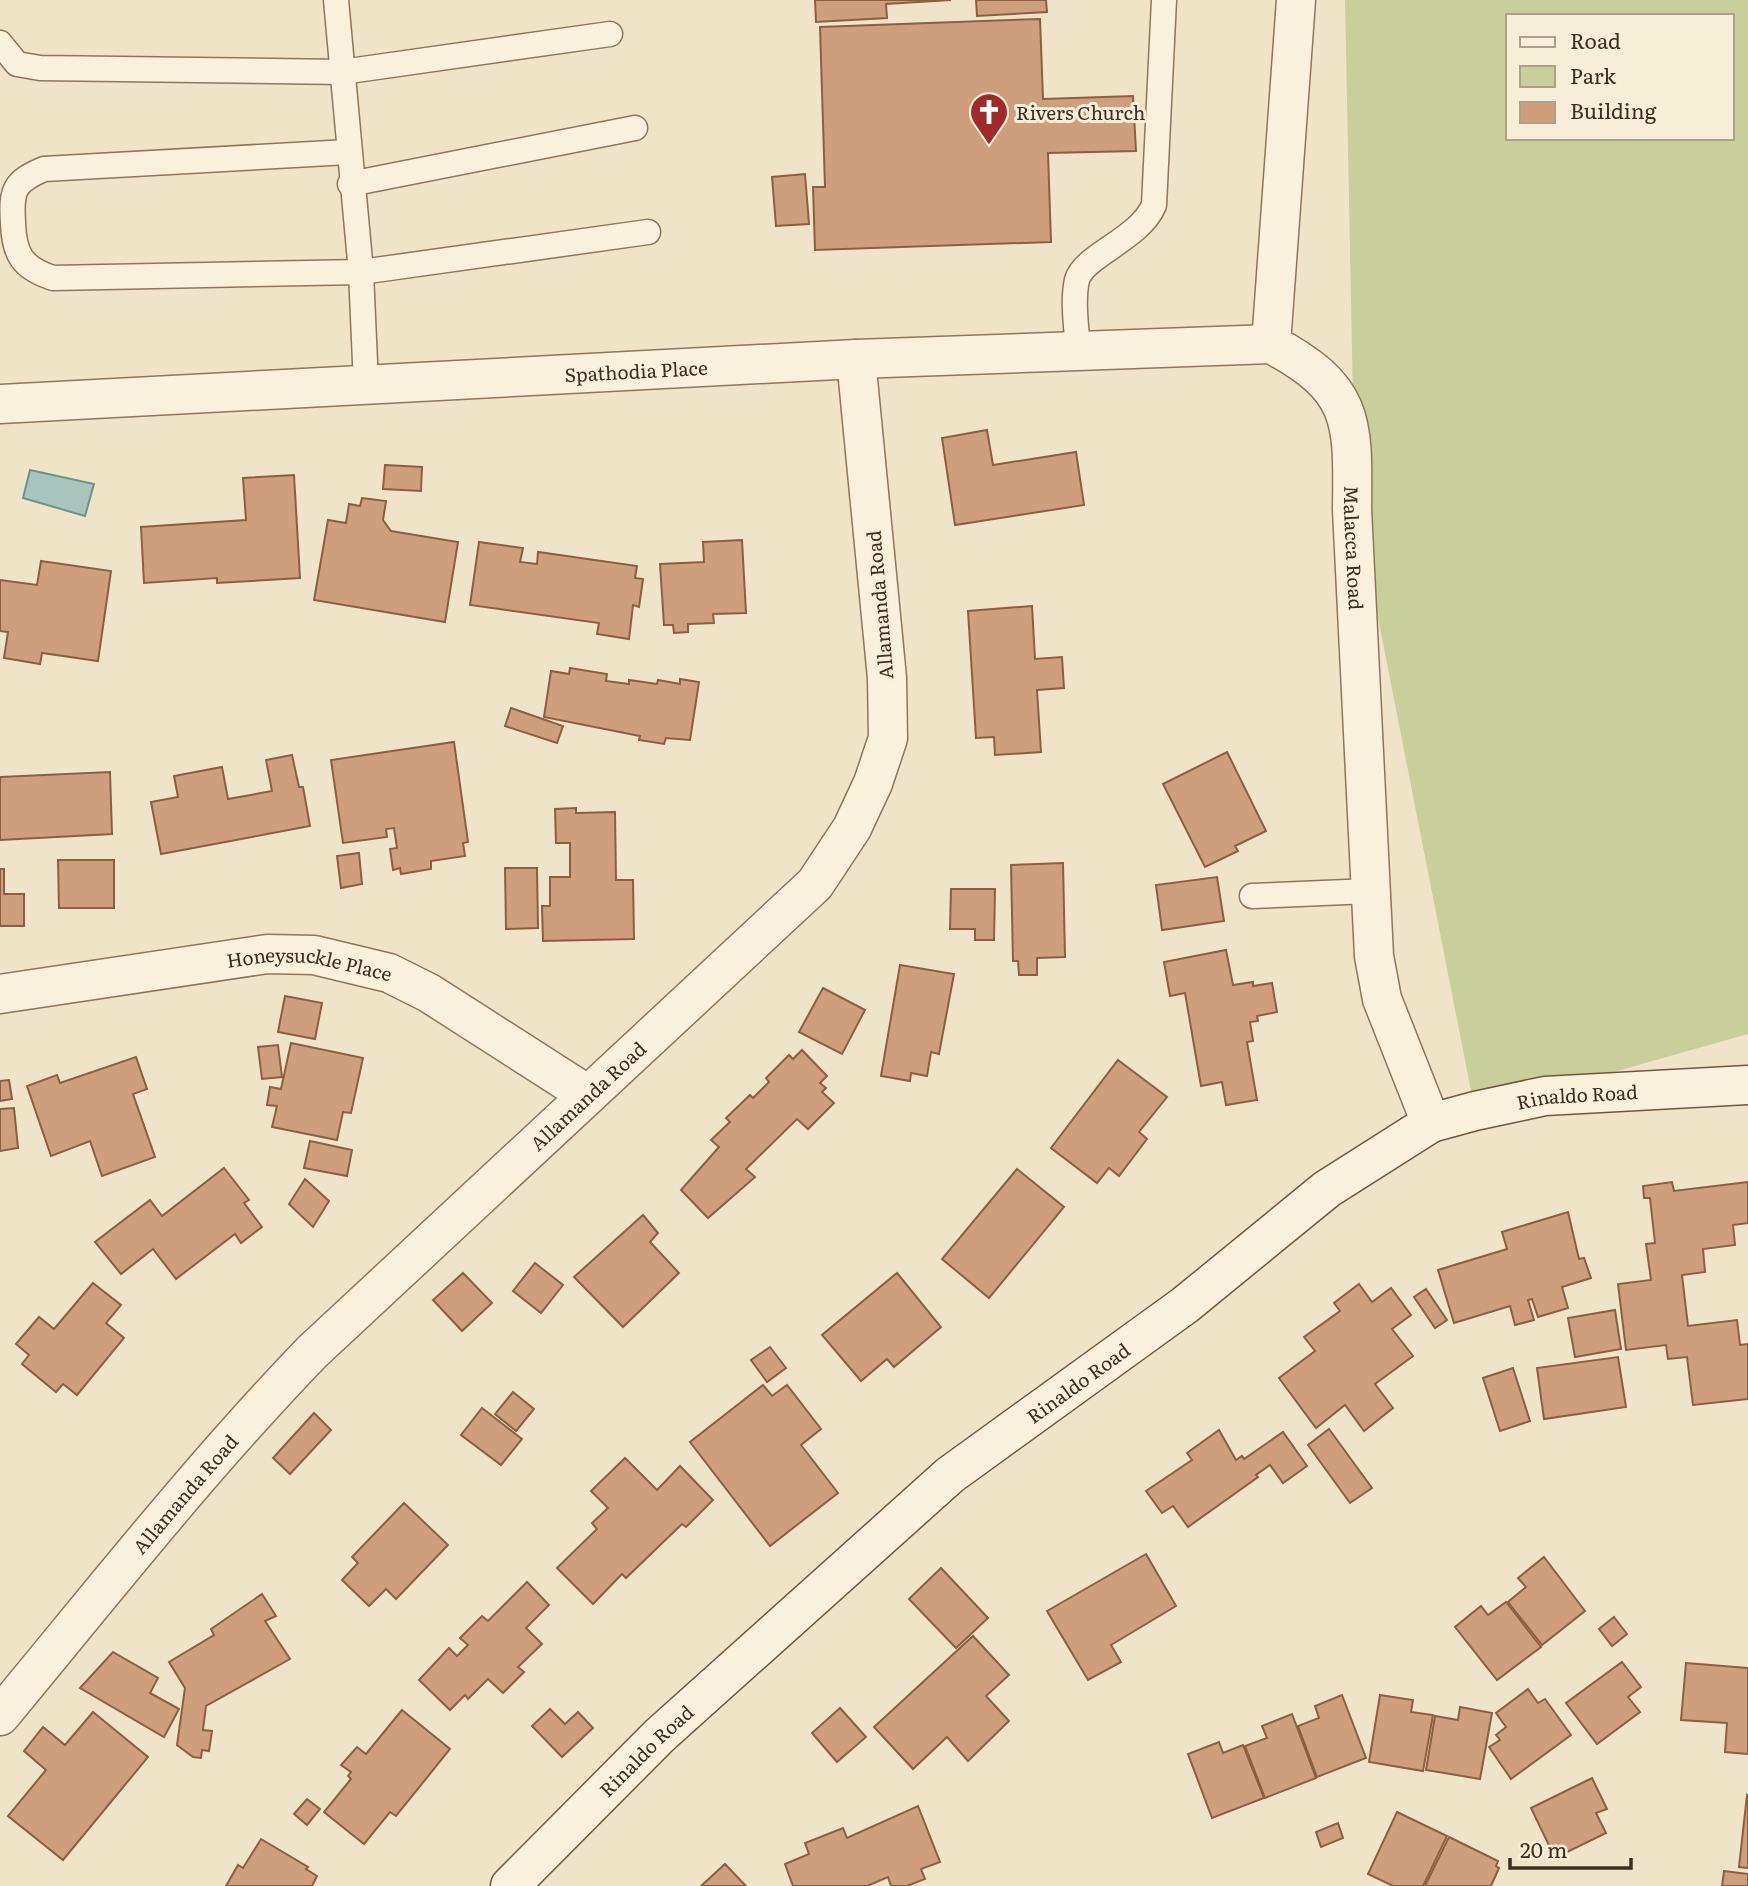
<svg xmlns="http://www.w3.org/2000/svg" width="1748" height="1886" viewBox="0 0 1748 1886" font-family="Literata,serif">
<rect width="100%" height="100%" fill="#f0e4c8"/>
<path fill="#c9cf9b" fill-rule="evenodd" d="M1345,0h403v1034l-273,77 -120,-610zM1508,16h224v122h-224z"/>
<polygon fill="#a9c4bc" stroke="#6f938a" stroke-width="2" points="30,470 94,484 85,516 23,498"/>
<g fill="#cf9f7d" stroke="#8d5f41" stroke-width="2">
<polygon points="815,0 951,0 886,4 887,18 816,22"/>
<polygon points="976,0 1046,0 1047,12 977,16"/>
<polygon points="1040,19 1043,99 1133,96 1136,151 1048,153 1051,242 815,250 813,187 825,187 820,27"/>
<polygon points="805,174 809,224 776,226 772,177"/>
<polygon points="987,430 993,465 1076,452 1084,505 955,525 942,438"/>
<polygon points="385,465 422,467 421,491 383,489"/>
<polygon points="294,475 300,578 217,583 217,578 144,583 141,527 246,520 243,478"/>
<polygon points="362,498 386,501 383,520 391,531 458,542 445,622 314,600 328,520 346,523 349,504 360,506"/>
<polygon points="742,540 746,613 713,614 714,623 688,624 688,632 674,633 673,625 664,625 660,564 704,562 703,542"/>
<polygon points="479,542 523,548 520,562 537,564 538,552 637,566 635,578 643,579 639,607 633,605 629,639 597,634 599,623 470,605"/>
<polygon points="41,561 111,571 98,661 42,653 40,664 4,658 8,632 0,631 0,580 37,585"/>
<polygon points="1032,606 1035,659 1062,657 1064,688 1037,690 1041,752 995,755 994,737 976,738 968,611"/>
<polygon points="570,668 607,674 606,681 629,684 629,680 657,684 658,680 680,684 680,679 699,682 690,740 666,738 664,744 639,740 640,736 544,717 551,671 569,674"/>
<polygon points="511,708 563,726 557,743 505,726"/>
<polygon points="454,742 468,842 463,843 465,856 431,861 431,869 401,874 400,868 393,870 390,849 397,848 394,828 386,829 387,837 343,843 331,760"/>
<polygon points="1227,752 1266,831 1235,846 1238,851 1205,867 1163,784"/>
<polygon points="292,755 299,787 303,787 310,826 161,854 151,802 178,797 174,776 222,767 228,799 272,791 266,760"/>
<polygon points="110,772 112,834 0,840 0,777"/>
<polygon points="576,808 576,813 615,812 616,880 633,880 634,939 543,941 542,906 550,906 550,877 570,877 570,843 556,843 555,809"/>
<polygon points="359,853 362,884 341,888 337,856"/>
<polygon points="58,860 114,860 114,908 59,908"/>
<polygon points="1063,863 1065,957 1037,958 1037,975 1019,975 1018,961 1013,961 1011,865"/>
<polygon points="505,868 537,868 538,928 506,929"/>
<polygon points="0,869 4,869 4,894 24,894 24,926 0,926"/>
<polygon points="1217,877 1224,921 1162,930 1156,885"/>
<polygon points="951,889 995,889 994,940 975,940 975,929 950,929"/>
<polygon points="1226,950 1233,985 1253,982 1253,986 1272,983 1277,1012 1257,1016 1258,1021 1250,1022 1253,1041 1247,1042 1257,1100 1226,1105 1222,1082 1201,1086 1185,993 1170,996 1164,962"/>
<polygon points="900,965 954,974 939,1054 931,1052 927,1076 911,1073 910,1081 881,1076"/>
<polygon points="823,988 865,1010 842,1054 799,1032"/>
<polygon points="285,996 322,1003 315,1039 278,1032"/>
<polygon points="291,1043 363,1058 351,1113 343,1112 337,1140 272,1127 277,1106 267,1105 270,1087 281,1089"/>
<polygon points="278,1045 282,1077 262,1079 258,1047"/>
<polygon points="802,1050 827,1076 820,1083 826,1088 822,1092 834,1103 808,1129 797,1119 746,1169 755,1177 708,1218 681,1190 719,1147 711,1140 730,1122 726,1118 750,1095 753,1098 769,1082 766,1078 789,1055 793,1059"/>
<polygon points="136,1057 147,1089 133,1094 155,1157 102,1176 90,1141 51,1156 27,1086 57,1075 60,1083"/>
<polygon points="1118,1060 1167,1097 1139,1132 1147,1139 1119,1176 1109,1168 1097,1183 1051,1148"/>
<polygon points="9,1080 12,1099 0,1101 0,1081"/>
<polygon points="14,1108 18,1148 0,1151 0,1109"/>
<polygon points="310,1141 352,1150 347,1176 304,1168"/>
<polygon points="224,1168 249,1200 244,1203 262,1227 241,1243 235,1234 176,1279 153,1249 121,1274 95,1242 150,1200 162,1216"/>
<polygon points="1017,1169 1064,1207 989,1298 942,1259"/>
<polygon points="305,1179 329,1201 313,1227 289,1204"/>
<polygon points="1672,1182 1674,1191 1748,1182 1748,1223 1733,1225 1735,1245 1703,1249 1705,1272 1682,1275 1688,1326 1737,1320 1740,1345 1748,1344 1748,1399 1693,1405 1687,1357 1668,1359 1666,1345 1626,1350 1618,1284 1651,1280 1646,1244 1655,1243 1650,1198 1644,1198 1643,1186"/>
<polygon points="1568,1212 1579,1259 1584,1258 1591,1278 1562,1287 1568,1308 1538,1317 1532,1299 1528,1300 1534,1320 1515,1325 1510,1306 1454,1323 1438,1270 1507,1249 1502,1232"/>
<polygon points="643,1215 658,1233 650,1242 679,1273 623,1327 574,1277"/>
<polygon points="535,1263 563,1285 541,1313 513,1291"/>
<polygon points="463,1273 492,1303 462,1331 433,1300"/>
<polygon points="897,1273 941,1327 894,1367 887,1359 861,1381 822,1335"/>
<polygon points="93,1283 121,1305 106,1323 124,1338 77,1395 63,1384 56,1392 22,1364 29,1355 16,1344 39,1317 54,1329"/>
<polygon points="1359,1284 1372,1302 1391,1288 1411,1315 1392,1329 1413,1356 1375,1384 1393,1408 1364,1431 1345,1405 1316,1428 1279,1378 1315,1351 1304,1337 1340,1311 1334,1303"/>
<polygon points="1426,1289 1447,1320 1435,1328 1414,1297"/>
<polygon points="1615,1310 1621,1349 1575,1357 1568,1318"/>
<polygon points="770,1347 786,1368 767,1382 751,1360"/>
<polygon points="1618,1357 1626,1407 1544,1419 1537,1368"/>
<polygon points="1513,1368 1530,1421 1500,1431 1483,1378"/>
<polygon points="763,1385 772,1396 787,1385 821,1429 801,1445 838,1493 770,1546 690,1442"/>
<polygon points="513,1392 534,1409 516,1431 495,1414"/>
<polygon points="482,1408 522,1439 501,1465 461,1435"/>
<polygon points="314,1413 331,1430 290,1474 273,1458"/>
<polygon points="1329,1429 1372,1488 1350,1503 1308,1445"/>
<polygon points="1219,1430 1236,1460 1242,1456 1244,1459 1283,1432 1307,1466 1283,1483 1270,1465 1256,1475 1258,1477 1188,1527 1173,1506 1162,1513 1146,1491 1192,1460 1187,1453"/>
<polygon points="625,1458 657,1490 680,1466 713,1500 686,1527 682,1524 626,1578 622,1574 593,1604 557,1568 597,1529 592,1523 608,1508 591,1491"/>
<polygon points="404,1503 448,1545 396,1599 386,1589 369,1606 342,1580 358,1563 352,1557"/>
<polygon points="1146,1554 1176,1606 1111,1645 1121,1662 1088,1680 1047,1611"/>
<polygon points="1544,1557 1585,1611 1542,1645 1508,1602 1526,1587 1518,1578"/>
<polygon points="941,1568 988,1618 956,1648 909,1599"/>
<polygon points="527,1582 549,1605 526,1628 542,1644 518,1667 524,1672 503,1693 488,1679 468,1699 465,1695 450,1710 419,1680 449,1648 457,1656 468,1645 460,1638 482,1616 488,1621"/>
<polygon points="262,1594 276,1616 265,1621 290,1659 206,1706 203,1730 212,1731 209,1751 202,1750 201,1758 193,1757 177,1745 185,1688 169,1662 214,1635 211,1629"/>
<polygon points="1506,1602 1541,1647 1497,1680 1455,1627 1481,1606 1488,1615"/>
<polygon points="1614,1617 1627,1634 1612,1646 1599,1629"/>
<polygon points="973,1636 1009,1675 986,1696 1009,1721 968,1761 947,1737 913,1769 874,1727"/>
<polygon points="113,1652 158,1678 150,1693 179,1709 164,1737 80,1688"/>
<polygon points="1622,1662 1641,1687 1628,1697 1640,1712 1597,1744 1566,1703"/>
<polygon points="1686,1663 1748,1668 1748,1754 1725,1752 1727,1723 1681,1720"/>
<polygon points="1528,1689 1538,1703 1545,1699 1571,1735 1511,1779 1489,1747 1500,1740 1496,1735 1506,1727 1496,1713"/>
<polygon points="1342,1695 1366,1758 1317,1777 1298,1726 1319,1718 1315,1706"/>
<polygon points="1380,1695 1413,1700 1411,1712 1433,1715 1423,1771 1369,1762"/>
<polygon points="1460,1707 1492,1713 1480,1779 1426,1770 1435,1716 1458,1720"/>
<polygon points="840,1708 866,1737 837,1762 812,1733"/>
<polygon points="550,1709 565,1724 578,1712 593,1728 562,1757 532,1726"/>
<polygon points="402,1710 450,1749 396,1816 390,1812 364,1844 324,1812 351,1779 348,1776 351,1772 341,1765 357,1747 366,1754"/>
<polygon points="93,1712 148,1757 63,1860 8,1816 46,1770 24,1751 43,1727 65,1745"/>
<polygon points="1292,1714 1316,1778 1265,1798 1245,1746 1267,1738 1262,1726"/>
<polygon points="1219,1742 1223,1753 1243,1745 1264,1798 1212,1818 1188,1754"/>
<polygon points="1592,1778 1607,1809 1596,1813 1606,1833 1555,1858 1531,1808"/>
<polygon points="1747,1795 1748,1796 1748,1868 1739,1867"/>
<polygon points="307,1799 320,1809 307,1825 294,1814"/>
<polygon points="918,1806 940,1862 921,1869 925,1879 907,1886 891,1886 888,1877 867,1886 793,1886 785,1864 809,1854 805,1843 843,1828 847,1838"/>
<polygon points="1397,1812 1447,1836 1423,1886 1393,1886 1368,1874"/>
<polygon points="1338,1823 1343,1838 1321,1847 1316,1832"/>
<polygon points="1449,1837 1498,1861 1496,1866 1499,1868 1491,1886 1425,1886"/>
<polygon points="261,1839 308,1867 306,1869 317,1876 312,1886 226,1886 238,1865 243,1868"/>
<polygon points="725,1864 746,1886 701,1886"/>
<polygon points="1724,1871 1748,1874 1748,1886 1722,1886"/>
</g>
<g fill="none" stroke-linecap="round" stroke-linejoin="round">
<defs>
<g id="lane">
<polyline points="336,0 361,272 366,385"/>
<polyline points="0,43 17,64 40,68 342,72 610,34"/>
<path d="M348,152l-304,17c-31,13 -33,22 -31,54 1,31 9,45 40,55l308,-6 287,-40"/>
<polyline points="350,184 635,128"/>
<path d="M1078,352c-1,-22 -6,-50 -1,-72 7,-25 63,-41 77,-75l10,-205"/>
<polyline points="1252,896 1370,891"/>
</g>
<g id="street">
<path id="s1" d="M1296,0l-25,344c85,45 82,77 81,165l22,447 8,43 49,124"/>
<path id="s2" d="M0,404l856,-45 415,-15"/>
<path id="s3" d="M0,994l267,-40 47,1 75,18 40,20 159,102"/>
<path id="s4" d="M0,1716c102,-123 201,-249 312,-364l503,-468 37,-56 21,-45 15,-45 -1,-60 -31,-319"/>
</g>
<g id="secondary">
<path id="s5" d="M510,1886l149,-150 291,-261 235,-170 142,-116 104,-66 44,-12 70,-15 203,-11"/>
</g>
</defs>
<use href="#lane" stroke="#8d765c" stroke-width="27"/>
<use href="#street" stroke="#8d765c" stroke-width="41"/>
<use href="#secondary" stroke="#6f573f" stroke-width="41"/>
<use href="#lane" stroke="#faf1dc" stroke-width="24"/>
<use href="#street" stroke="#faf1dc" stroke-width="38"/>
<use href="#secondary" stroke="#faf1dc" stroke-width="38"/>
</g>
<defs>
<symbol id="church-pin" viewBox="-11 -11 22 30"><path d="M0 17L-7.5 6A9.5 9.5 0 1 1 7.5 6Z" fill="#9e2a2b" stroke="#f7eed8"/><path d="M-1.2-6h2.4v3.5h3.3v2.4h-3.3V6h-2.4V-.1h-3.3v-2.4h3.3Z" fill="#fff"/></symbol>
</defs>
<g fill-rule="evenodd">
<use href="#church-pin" x="967" y="90" width="44" height="60"/>
</g>
<g text-anchor="middle" dominant-baseline="central" stroke-width="6" stroke-linejoin="round" paint-order="stroke">
<g font-size="19" fill="#3d2e20" stroke="#f7eed8" text-anchor="start">
<text x="1016" y="112">Rivers Church</text>
</g>
<g font-size="19" fill="#3d2e20" stroke="#f7eed8">
<text stroke="none"><textPath href="#s2" startOffset="637">Spathodia Place</textPath></text>
<text stroke="none"><textPath href="#s1" startOffset="584">Malacca Road</textPath></text>
<text transform="translate(879 605) rotate(-95)">Allamanda Road</text>
<text stroke="none"><textPath href="#s3" startOffset="313">Honeysuckle Place</textPath></text>
<text stroke="none"><textPath href="#s4" startOffset="856">Allamanda Road</textPath></text>
<text stroke="none"><textPath href="#s5" startOffset="1348">Rinaldo Road</textPath></text>
<text stroke="none"><textPath href="#s5" startOffset="760">Rinaldo Road</textPath></text>
<text stroke="none"><textPath href="#s4" startOffset="289">Allamanda Road</textPath></text>
<text stroke="none"><textPath href="#s5" startOffset="192">Rinaldo Road</textPath></text>
</g>
</g>
<rect x="1506" y="14" width="228" height="126" fill="#f7eed8" stroke="#ada18e" stroke-width="2"/>
<rect x="1520" y="37" width="35" height="10" fill="#faf1dc" stroke="#ada18e" stroke-width="2"/>
<text x="1570" y="49" font-size="21" fill="#3d2e20">Road</text>
<rect x="1520" y="66" width="35" height="21" fill="#c9cf9b" stroke="#ada18e" stroke-width="2"/>
<text x="1570" y="84" font-size="21" fill="#3d2e20">Park</text>
<rect x="1520" y="102" width="35" height="21" fill="#cf9f7d" stroke="#ada18e" stroke-width="2"/>
<text x="1570" y="119" font-size="21" fill="#3d2e20">Building</text>
<path d="M1510 1858v10h121v-10" fill="none" stroke="#3d2e20" stroke-width="3.5"/>
<text x="1520" y="1858" font-size="21" fill="#3d2e20" stroke="#f7eed8" stroke-width="5" paint-order="stroke">20 m</text>
</svg>
